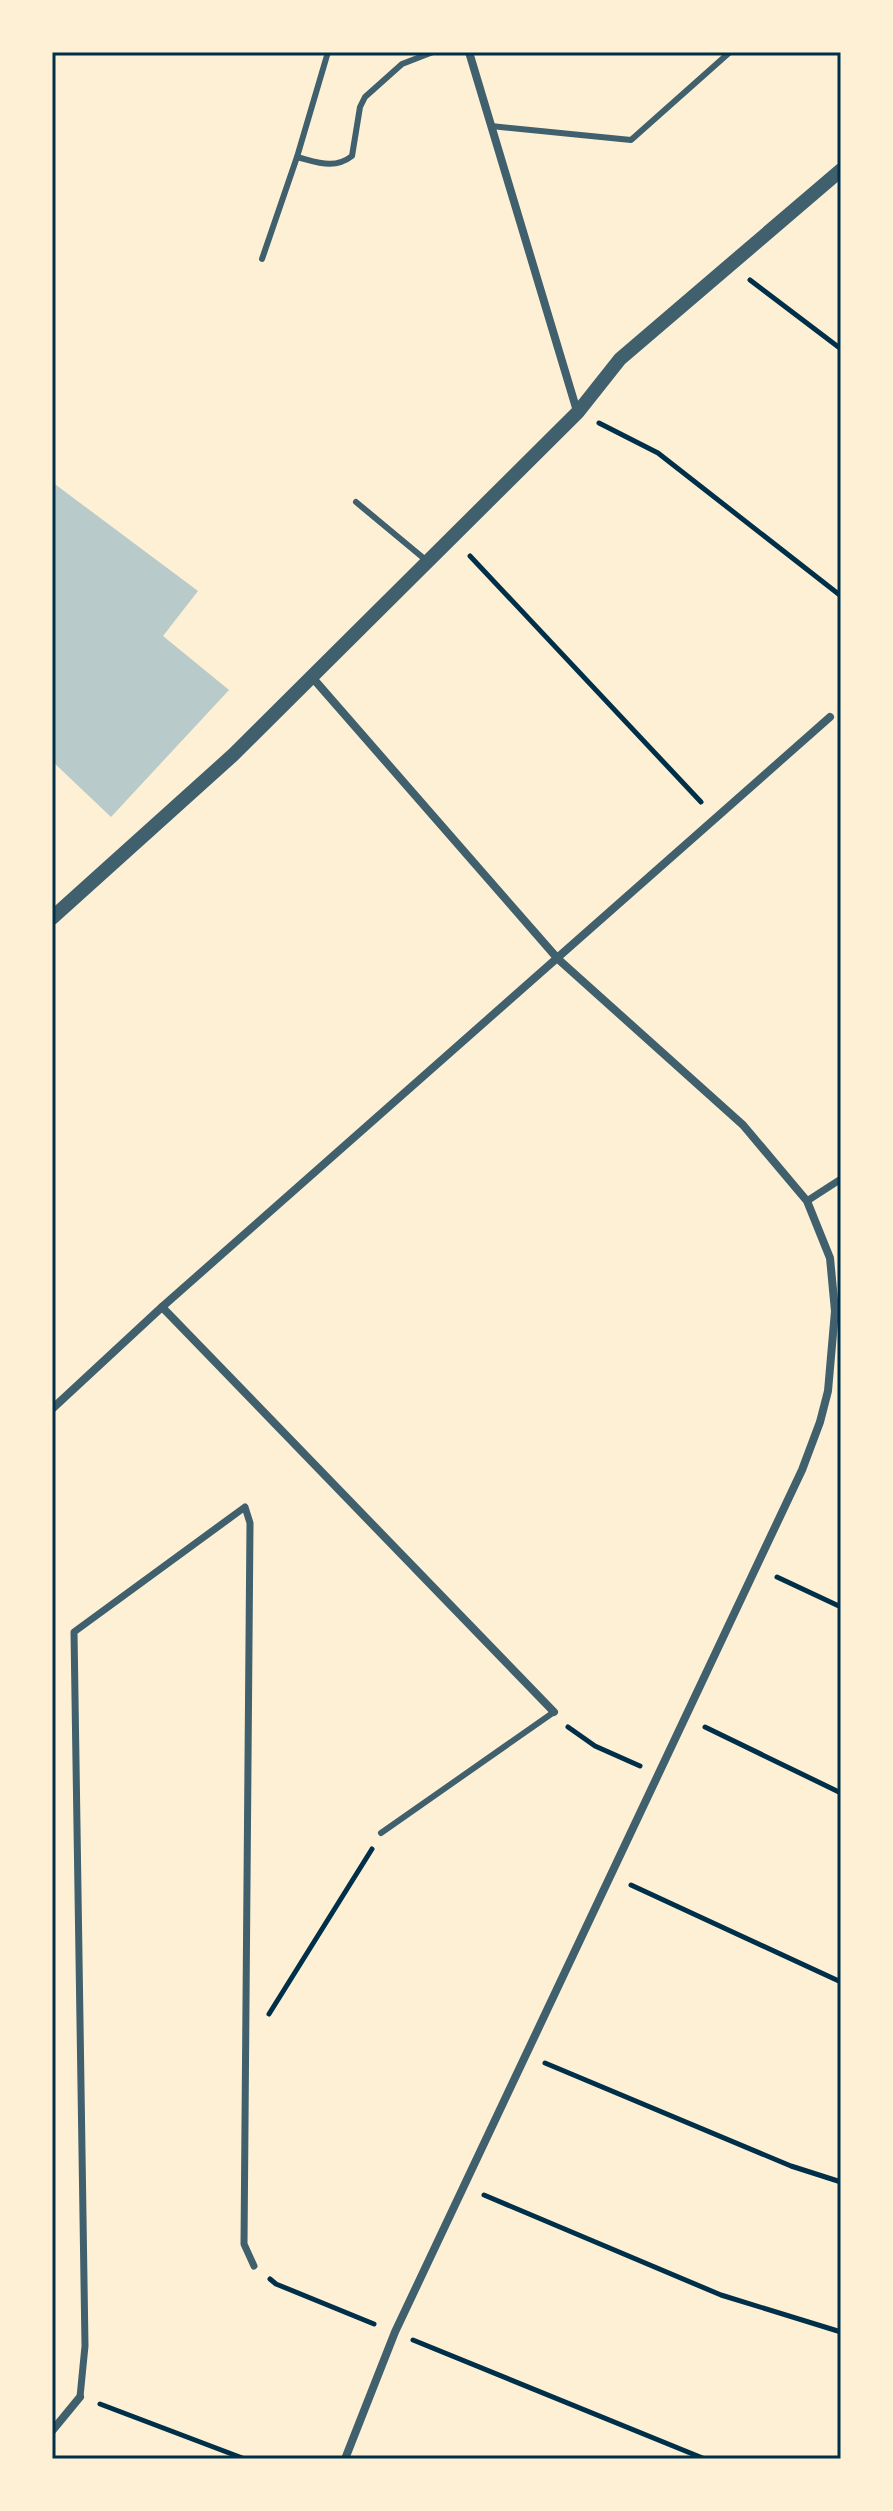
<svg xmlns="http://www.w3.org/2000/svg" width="893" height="2511" viewBox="0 0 893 2511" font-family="'Noto Serif',serif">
<rect width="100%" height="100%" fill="#fdf0d5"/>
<polygon fill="#b9caca" points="52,482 198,591 163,636 229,690 111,817 52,761"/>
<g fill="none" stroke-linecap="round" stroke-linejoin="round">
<g stroke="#003049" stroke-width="5">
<polyline points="750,280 841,349"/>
<polyline points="599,423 658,453 841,596"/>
<polyline points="470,556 701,802"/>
<polyline points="777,1577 841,1607"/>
<polyline points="568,1727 595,1746 640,1766"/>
<polyline points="705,1727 841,1793"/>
<polyline points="631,1885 841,1982"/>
<polyline points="269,2014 372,1849"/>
<polyline points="545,2063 791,2166 841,2182"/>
<polyline points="484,2195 721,2295 841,2332"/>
<polyline points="270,2279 276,2284 374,2324"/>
<polyline points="413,2340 705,2459"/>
<polyline points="100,2404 245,2459"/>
</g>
<g stroke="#3f606c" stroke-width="6">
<polyline points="491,126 631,140 730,52"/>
<polyline points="297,157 328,52"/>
<path d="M262,259l35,-102c20,5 37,13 55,-1l8,-49 5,-10 37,-33 31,-12"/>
<polyline points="356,502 427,561"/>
<polyline points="381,1833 554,1712"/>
</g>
<g stroke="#3f606c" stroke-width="7">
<polyline points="807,1201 841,1179"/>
<polyline points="80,2397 85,2346 74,1632 245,1507 250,1523 244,2244 254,2266"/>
</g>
<g stroke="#3f606c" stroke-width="8">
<polyline points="469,52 577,411"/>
<polyline points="311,676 558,959 743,1125 807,1201 830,1258 835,1311 828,1391 820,1422 802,1470 395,2332 345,2459"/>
<polyline points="162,1307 554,1712"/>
<polyline points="52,1409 162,1307 830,717"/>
<polyline points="52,2431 80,2397"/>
</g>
<polyline stroke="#3f606c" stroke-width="14" points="52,918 233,755 578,412 620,359 841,170"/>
</g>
<rect width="893" height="2511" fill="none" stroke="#fdf0d5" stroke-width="108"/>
<rect x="54" y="54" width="785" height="2403" fill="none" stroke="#003049" stroke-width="3"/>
</svg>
